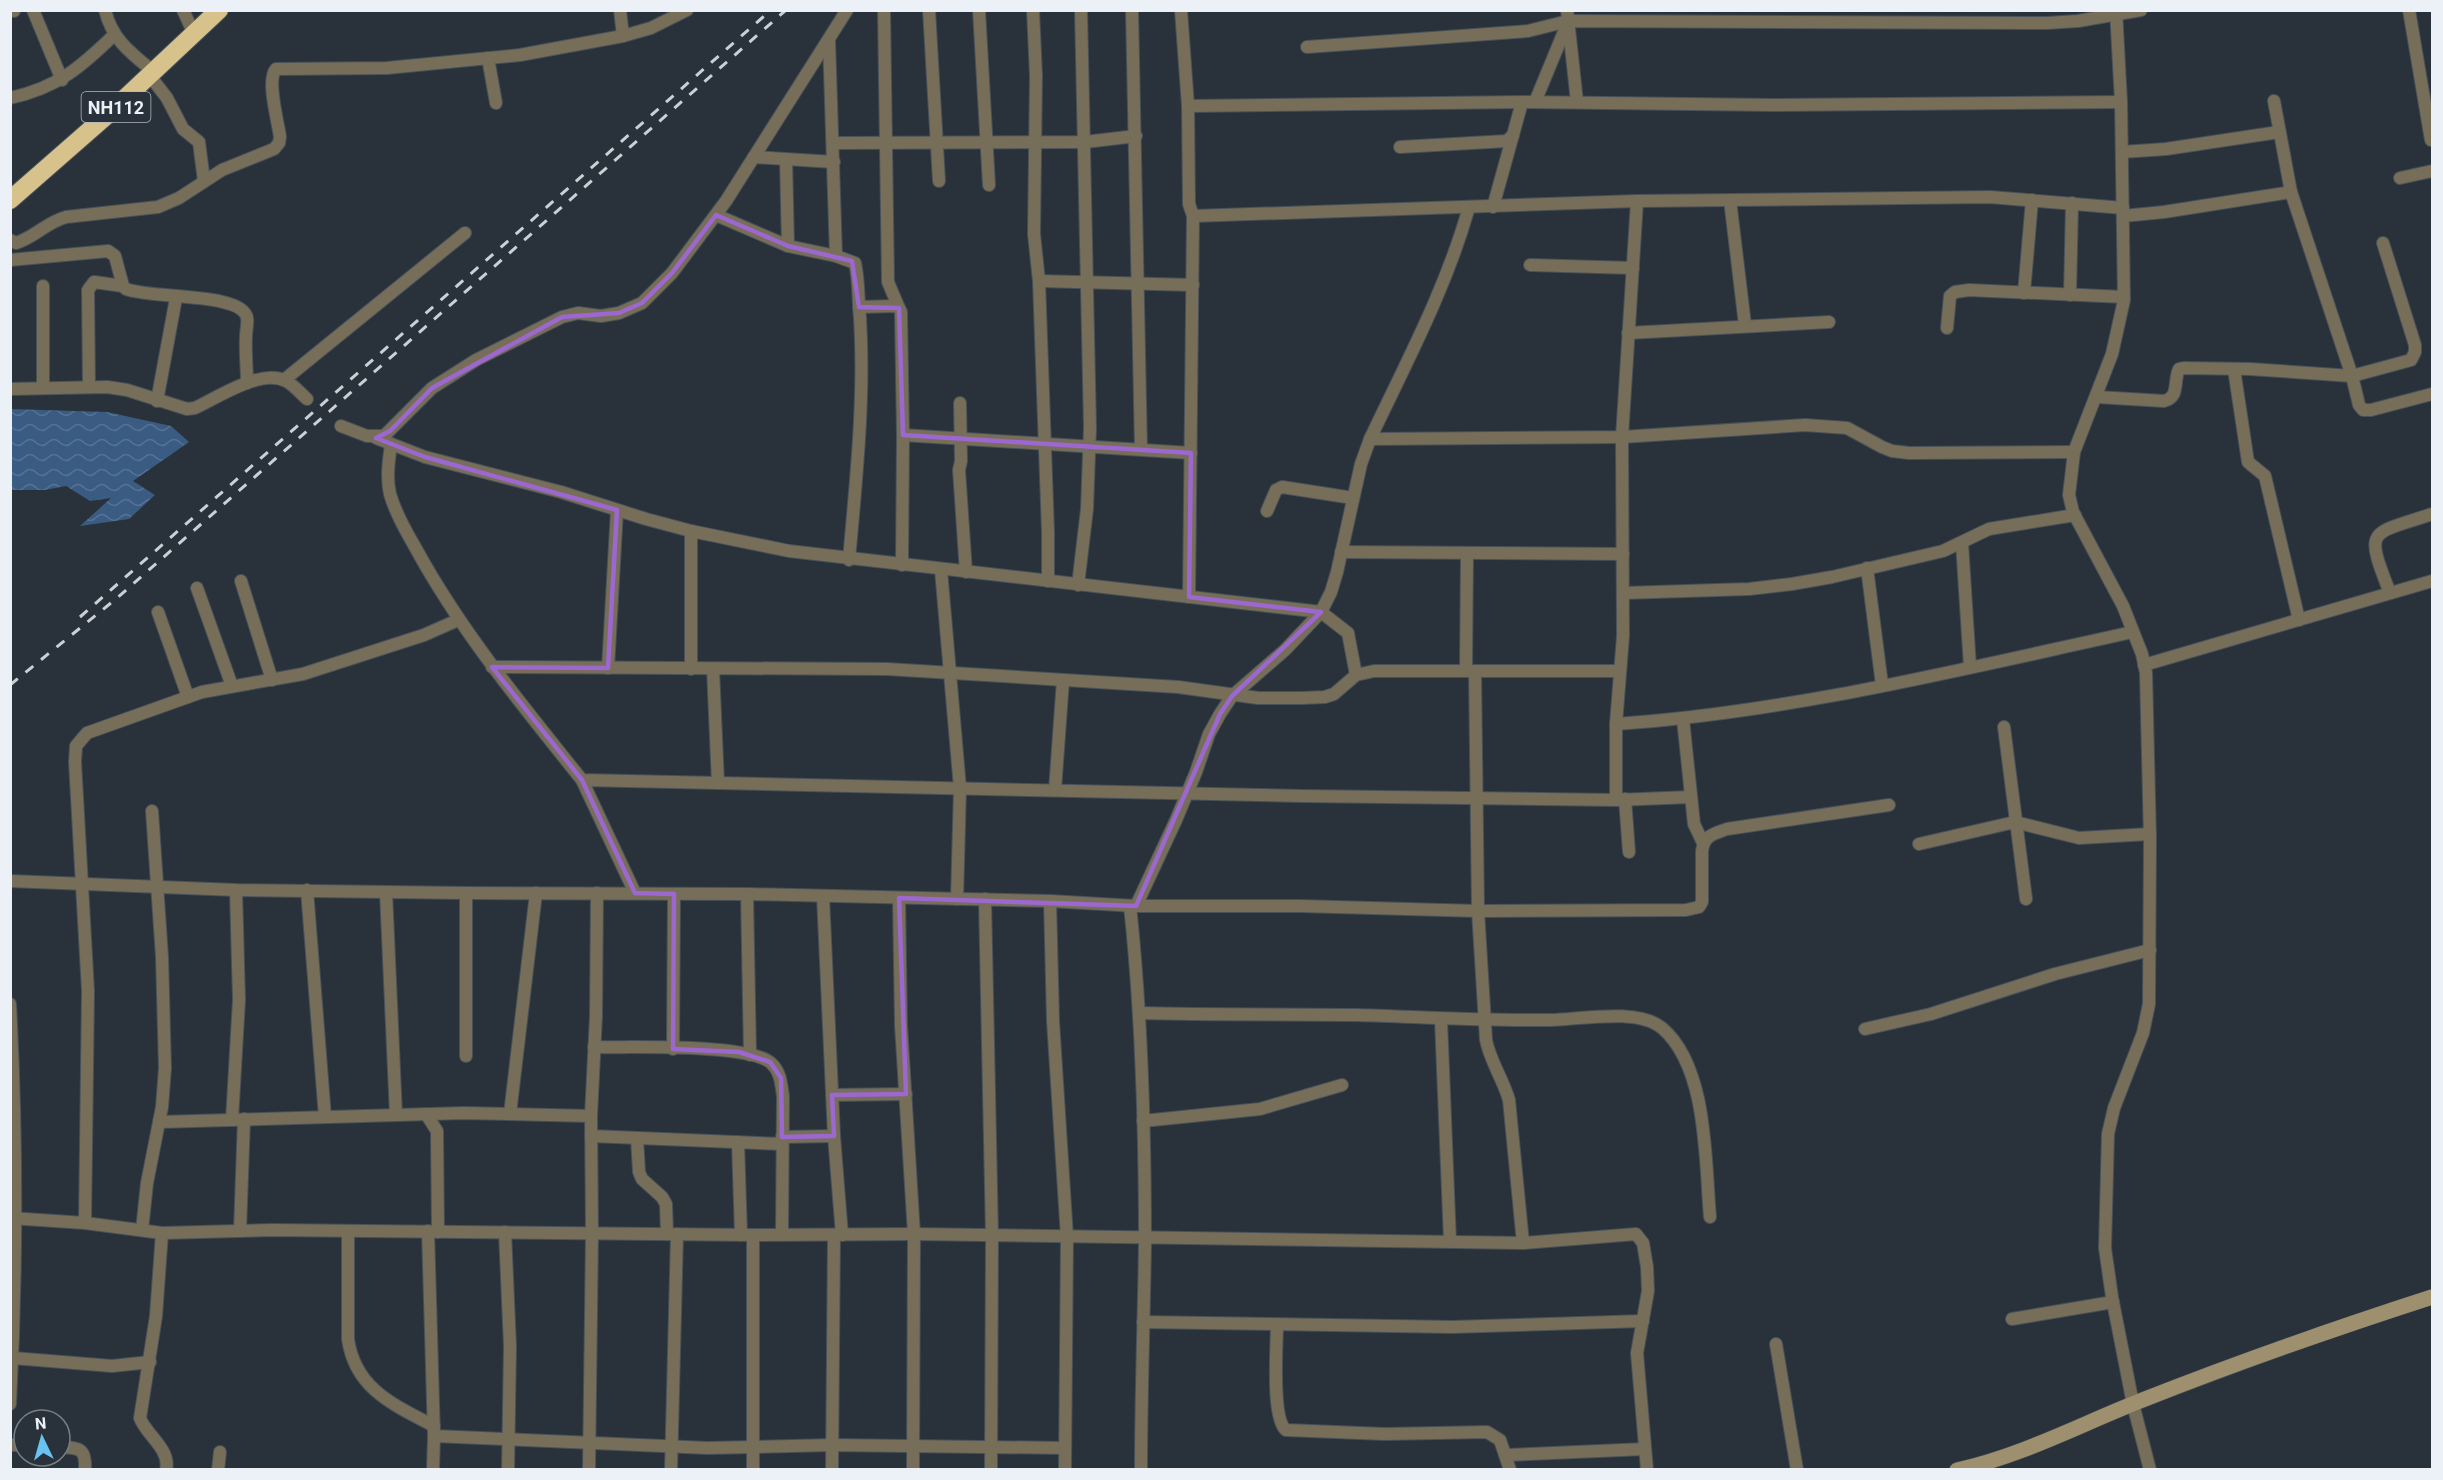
<svg xmlns="http://www.w3.org/2000/svg" width="2443" height="1480" viewBox="0 0 2443 1480" font-family="Roboto,sans-serif">
<defs>
<pattern id="water-waves" width="16" height="10" patternUnits="userSpaceOnUse" patternTransform="scale(1.5)"><rect width="16" height="10" fill="#3a5b82"/><path d="M0 5q4-4 8 0t8 0" fill="none" stroke="#577394"/></pattern>
</defs>
<rect width="100%" height="100%" fill="#29323b"/>
<polygon fill="url(#water-waves)" points="11,409 107,412 171,426 189,442 133,481 155,495 129,519 80,526 111,498 90,501 66,486 45,490 11,490"/>
<g fill="none" stroke-linecap="round" stroke-linejoin="round">
<defs>
<g id="street">
<polyline points="14,10 14,11"/>
<polyline points="33,10 62,80"/>
<path d="M105,10c7,30 27,44 49,62"/>
<polyline points="183,10 194,34"/>
<polyline points="620,10 623,36"/>
<polyline points="884,10 888,282 899,308"/>
<polyline points="929,10 939,181"/>
<polyline points="979,10 989,185"/>
<polyline points="1033,10 1036,76 1034,234 1039,281 1048,532 1048,581"/>
<polyline points="1132,10 1141,449"/>
<polyline points="1181,10 1188,106 1189,204 1193,216 1637,201 1990,197 2123,208"/>
<polyline points="1567,10 1577,102"/>
<polyline points="2116,10 2121,102 2124,300 2112,354 2074,452 2069,495 2073,512 2123,606 2142,654 2146,673 2150,839 2149,1004 2143,1033 2114,1108 2108,1134 2105,1248 2112,1297 2133,1404 2150,1470"/>
<polyline points="2409,10 2431,140"/>
<polyline points="829,40 836,256"/>
<polyline points="1307,47 1528,31 1568,21 2047,23 2078,21 2141,10"/>
<polyline points="488,58 496,103"/>
<polyline points="150,76 167,98 183,129 199,142 204,181"/>
<path d="M10,98c47,-10 71,-31 104,-63"/>
<polyline points="2274,101 2291,192 2352,376 2359,405 2363,410 2371,410 2432,394"/>
<polyline points="1535,102 1568,22"/>
<polyline points="1188,106 1522,102 1772,105 2121,102"/>
<polyline points="833,143 1085,142 1136,136"/>
<polyline points="1400,147 1507,141 1513,135 1522,102"/>
<polyline points="2122,152 2166,149 2279,132"/>
<polyline points="754,157 834,162"/>
<polyline points="786,159 788,246"/>
<polyline points="2400,178 2432,171"/>
<polyline points="1730,200 1745,325"/>
<polyline points="1493,207 1513,135"/>
<path d="M716,215l72,31 48,10 19,7c4,17 3,37 5,55 5,80 -4,162 -11,242"/>
<polyline points="2123,216 2164,212 2291,192"/>
<path d="M10,240l6,3c19,-6 31,-21 50,-26l92,-10 21,-9 43,-28 52,-21 5,-6 1,-6c-2,-16 -14,-57 -4,-68l111,-1 133,-13 103,-19 28,-8 36,-18"/>
<path d="M10,260l98,-9 7,5 8,30 3,3c24,10 117,3 121,29 1,5 -1,13 -1,18 -1,16 1,31 1,47"/>
<polyline points="1530,265 1633,268"/>
<polyline points="1039,281 1193,285"/>
<polyline points="43,286 43,388"/>
<polyline points="2024,293 2032,200"/>
<polyline points="2070,295 2072,203"/>
<polyline points="859,307 895,306 899,308 901,312 903,435 902,565"/>
<polyline points="1947,328 1950,296 1955,292 1969,290 2124,297"/>
<polyline points="1628,333 1829,322"/>
<polyline points="2234,369 2248,462 2265,476 2299,620"/>
<polyline points="284,380 465,233"/>
<polyline points="89,387 88,290 94,282 123,286"/>
<path d="M10,389l97,-2 20,3 60,19 8,-1c22,-10 66,-40 91,-27 8,4 14,12 21,18"/>
<path d="M2097,397l67,4c16,-4 9,-19 15,-32l5,-1 66,1 102,7 59,-16 4,-8v-7l-32,-102"/>
<polyline points="157,401 176,298"/>
<polyline points="960,403 961,461 959,470 966,572"/>
<polyline points="341,426 367,436 384,436 432,388 476,360 562,317 578,313 601,316 619,313 642,303 672,273 726,201 847,10"/>
<polyline points="903,435 1191,453"/>
<polyline points="376,438 425,457 561,492 646,519 691,531 789,551 1321,612 1348,633 1356,675"/>
<polyline points="1370,439 1622,437 1805,425 1847,428 1882,447 1892,451 1909,453 2074,452"/>
<path d="M391,444c-2,16 -5,33 -1,50 7,24 22,47 34,69 45,78 102,147 158,217l721,16 313,4 75,-3"/>
<polyline points="1267,511 1276,490 1282,487 1353,498"/>
<polyline points="1962,543 1970,667"/>
<polyline points="1341,552 1623,554"/>
<polyline points="1867,568 1882,685"/>
<polyline points="941,570 960,788 957,899"/>
<polyline points="241,581 272,680"/>
<polyline points="1078,585 1087,509 1090,427 1081,10"/>
<polyline points="197,588 232,686"/>
<polyline points="1623,593 1749,589 1792,584 1832,577 1943,551 1989,529 2075,515"/>
<path d="M2390,593c-26,-66 -21,-58 42,-79"/>
<polyline points="1189,597 1193,216"/>
<polyline points="158,612 188,697"/>
<polyline points="2144,665 2432,581"/>
<polyline points="492,667 887,669 1178,687 1258,698 1302,698 1325,697 1334,694 1356,675 1374,671 1620,671"/>
<polyline points="608,668 617,510"/>
<polyline points="691,669 691,531"/>
<polyline points="713,669 718,783"/>
<polyline points="1466,671 1467,553"/>
<path d="M1475,671l3,240 8,129c4,21 17,39 23,60l14,143"/>
<polyline points="1683,719 1694,824 1703,843"/>
<path d="M1616,724c175,-12 346,-55 517,-92"/>
<polyline points="2004,727 2026,899"/>
<polyline points="582,780 635,893"/>
<polyline points="1055,790 1063,680"/>
<polyline points="1625,799 1629,852"/>
<polyline points="1616,800 1616,724 1623,636 1622,437 1637,201"/>
<polyline points="1919,844 2015,822 2079,838 2150,834"/>
<path d="M10,881l226,9 230,3 281,1 303,7 86,5h164l178,5 208,-1 13,-3 3,-5v-51c2,-16 12,-17 25,-22l162,-24"/>
<polyline points="307,890 325,1117"/>
<polyline points="386,892 396,1115"/>
<polyline points="466,893 466,1056"/>
<polyline points="747,894 750,1055"/>
<polyline points="823,896 834,1136 842,1235"/>
<polyline points="899,898 901,1025 914,1234 913,1470"/>
<polyline points="985,899 992,1236 991,1470"/>
<polyline points="1050,901 1053,1021 1067,1237 1065,1470"/>
<path d="M1130,906c12,111 15,224 15,336 -1,76 -4,152 -4,228"/>
<path d="M1136,906l40,-86 20,-48 13,-38 11,-20 12,-18 53,-46 36,-38 10,-20 6,-20 24,-108 9,-25c36,-76 76,-150 99,-232"/>
<path d="M10,1004c7,133 7,266 0,400"/>
<path d="M1139,1013c72,2 145,1 218,2 65,2 129,6 194,5 31,-1 87,-12 111,8 46,39 43,134 48,189"/>
<polyline points="1441,1020 1450,1241"/>
<polyline points="1865,1029 1931,1014 2055,974 2150,950"/>
<path d="M594,1047c34,1 154,-4 177,16 10,9 10,21 12,33l-1,139"/>
<polyline points="673,1049 674,894"/>
<polyline points="832,1095 906,1094"/>
<polyline points="426,1114 437,1131 438,1232"/>
<polyline points="510,1114 536,893"/>
<polyline points="232,1120 239,1000 236,890"/>
<polyline points="1143,1121 1260,1109 1342,1085"/>
<polyline points="159,1122 464,1113 591,1116"/>
<polyline points="591,1136 782,1144"/>
<polyline points="782,1137 834,1136"/>
<polyline points="637,1138 639,1172 642,1179 662,1197 666,1204 667,1234"/>
<polyline points="738,1142 741,1235"/>
<polyline points="10,1218 85,1223 162,1233 272,1230 753,1235 914,1234 1523,1243 1636,1234 1643,1243 1647,1267 1648,1291 1637,1353 1647,1470"/>
<polyline points="85,1223 88,991 75,762 76,746 87,733 202,692 303,674 424,635 458,620"/>
<polyline points="142,1230 147,1183 162,1107 165,1068 162,957 152,811"/>
<polyline points="240,1231 244,1119"/>
<path d="M348,1231v108c7,50 46,66 86,87"/>
<polyline points="428,1231 434,1436 433,1470"/>
<polyline points="505,1232 510,1346 508,1470"/>
<path d="M162,1233l-6,83 -16,102c6,17 31,31 26,52"/>
<polyline points="753,1235 753,1470"/>
<polyline points="2012,1319 2113,1302"/>
<polyline points="1143,1322 1452,1327 1643,1321"/>
<path d="M1277,1324c0,21 -6,94 9,106l99,4 102,-2 13,8 10,30"/>
<polyline points="1776,1344 1797,1470"/>
<polyline points="13,1358 112,1366 150,1362"/>
<polyline points="434,1436 708,1448 832,1445 1065,1448"/>
<polyline points="10,1445 24,1445"/>
<path d="M60,1447c20,1 26,1 25,23"/>
<polyline points="1506,1455 1645,1449"/>
<polyline points="218,1470 220,1452"/>
<polyline points="589,1470 592,1233 591,1116 596,1016 597,893"/>
<polyline points="671,1470 677,1234"/>
<polyline points="832,1470 834,1235"/>
</g>
<path id="secondary" d="M1957,1470c65,-14 126,-47 188,-71 94,-37 191,-71 287,-102"/>
<polyline id="highway" points="10,200 106,116 219,10"/>
</defs>
<use href="#street" stroke="#485159" stroke-width="14"/>
<use href="#secondary" stroke="#485159" stroke-width="16"/>
<use href="#highway" stroke="#485159" stroke-width="20"/>
<use href="#street" stroke="#776e59" stroke-width="12"/>
<use href="#secondary" stroke="#9e906e" stroke-width="15"/>
<use href="#highway" stroke="#d8c28c" stroke-width="18"/>
<g stroke="#c9d0d6" stroke-width="3" stroke-dasharray="10 10" stroke-linecap="butt">
<polyline points="80,617 771,10"/>
<polyline points="10,685 117,598 786,10"/>
</g>
</g>
<path fill="none" stroke="#9d67d0" stroke-width="4.5" stroke-linejoin="round" d="M716,215l72,31 64,15 7,46 40,1 4,127 288,18 -2,144 132,15 -89,84 -12,18 -84,192 -237,-8 7,196 -74,1 2,41 -52,1 -1,-59 -11,-16 -31,-10 -66,-3 1,-155 -39,-1 -53,-113 -90,-113 116,1 9,-158 -192,-53 -49,-19 14,-7 42,-43 130,-71 57,-4 23,-10 30,-30z"/>
<g text-anchor="middle" dominant-baseline="central" stroke-width="5" stroke-linejoin="round" paint-order="stroke">
<rect fill="#29323b" stroke="#b1b8bf" stroke-width="1.5" x="81.5" y="92" width="69" height="30" rx="4.5"/>
<g font-size="18" font-weight="bold" fill="#ebf1f7">
<text x="116" y="107">NH112</text>
</g>
</g>
<rect width="2443" height="1480" fill="none" stroke="#ebf1f7" stroke-width="24"/>
<g transform="translate(42 1438) rotate(355)"><circle r="28" fill="#29323b" stroke="#777e86" stroke-width="1.5"/>
<path d="M0-4.5L10 22L0 15L-10 22Z" fill="#69c3f1"/>
<text y="-9" font-size="16" font-weight="bold" text-anchor="middle" fill="#ebf1f7">N</text>
</g>
</svg>
